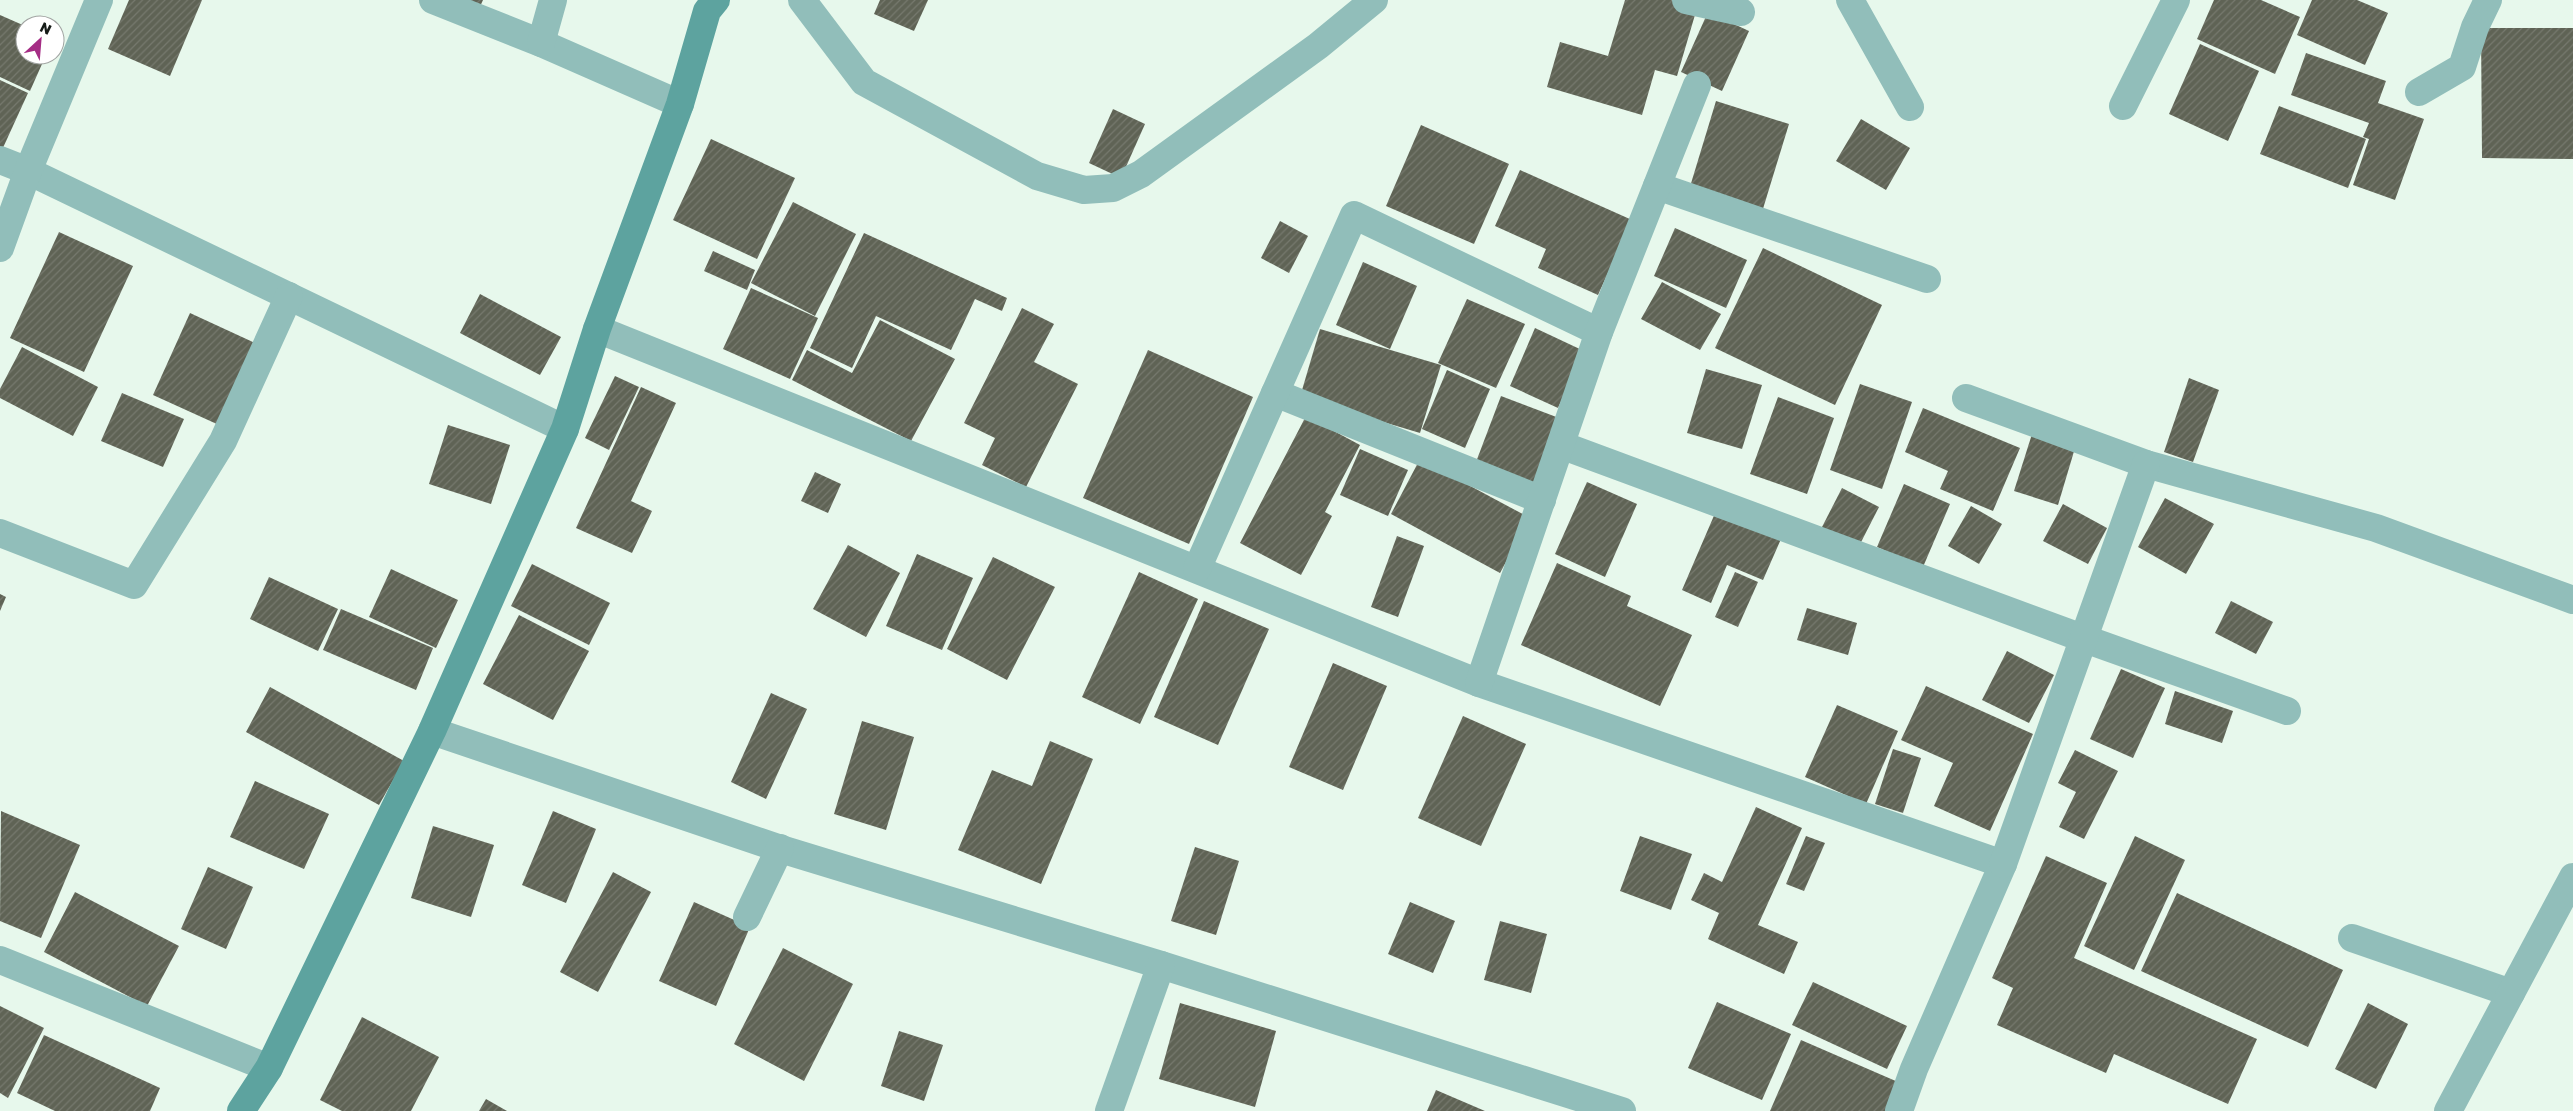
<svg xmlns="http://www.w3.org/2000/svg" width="2573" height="1111" viewBox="0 0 2573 1111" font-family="'Golos Text',sans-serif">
<defs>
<pattern id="building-hatch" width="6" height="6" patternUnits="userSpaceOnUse" patternTransform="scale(1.25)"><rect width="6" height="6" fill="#5f6355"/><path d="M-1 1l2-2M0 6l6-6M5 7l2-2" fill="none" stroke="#76796e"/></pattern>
</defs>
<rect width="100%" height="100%" fill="#e7f8ec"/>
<g fill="url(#building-hatch)">
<polygon points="129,0 202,0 170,76 108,49"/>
<polygon points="455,0 483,0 478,11"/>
<polygon points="880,0 928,0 914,31 874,14"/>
<polygon points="1625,0 1671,0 1697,8 1677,76 1655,70 1642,115 1547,87 1560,42 1608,56"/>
<polygon points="2214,0 2261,0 2300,17 2275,74 2197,39"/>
<polygon points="2312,0 2357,0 2388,13 2365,65 2297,35"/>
<polygon points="1708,12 1749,31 1722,91 1681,72"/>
<polygon points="0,15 25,26 25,55 46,55 30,91 0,77"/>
<polygon points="2481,28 2573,28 2573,159 2482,158"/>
<polygon points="2200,44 2259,71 2228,141 2169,114"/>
<polygon points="2306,53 2386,81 2378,103 2424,119 2395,200 2353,185 2369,139 2363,137 2369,123 2291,95"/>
<polygon points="0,80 28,93 2,150 0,149"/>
<polygon points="1716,101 1789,124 1762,212 1689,190"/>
<polygon points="2279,106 2366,139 2348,188 2260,154"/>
<polygon points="1113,109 1145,124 1121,178 1089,163"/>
<polygon points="1861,119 1910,148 1886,190 1836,161"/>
<polygon points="1421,125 1509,164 1474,244 1386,206"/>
<polygon points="711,139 795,178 757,259 673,220"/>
<polygon points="1520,170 1632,220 1598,295 1538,268 1546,249 1495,226"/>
<polygon points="793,202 856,234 815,316 751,283"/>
<polygon points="1280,221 1308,236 1289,273 1261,258"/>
<polygon points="1675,228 1747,260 1726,308 1654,276"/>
<polygon points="59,232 133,266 84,372 10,338"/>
<polygon points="864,233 1007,298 1002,311 975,299 951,350 876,316 852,368 810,348"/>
<polygon points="1763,248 1882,305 1835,405 1715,348"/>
<polygon points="713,251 755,270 747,290 704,271"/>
<polygon points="1363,262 1417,286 1390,349 1336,325"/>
<polygon points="1662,282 1721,314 1700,350 1641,319"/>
<polygon points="751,288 818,318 790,379 723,349"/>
<polygon points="480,294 561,337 540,375 460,333"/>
<polygon points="1467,299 1525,324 1496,388 1438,363"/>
<polygon points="1022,308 1054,324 1034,362 1078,384 1026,487 982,465 995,438 964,423"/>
<polygon points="190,313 255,343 219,425 153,395"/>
<polygon points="880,320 955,359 911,441 792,380 807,350 852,373"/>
<polygon points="1535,328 1584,351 1558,408 1510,386"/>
<polygon points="1320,329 1441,365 1420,433 1300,397"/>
<polygon points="22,347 98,387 73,436 0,398 0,389"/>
<polygon points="1148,350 1253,397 1189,544 1083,498"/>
<polygon points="1706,369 1762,385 1742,449 1687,433"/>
<polygon points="1447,370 1490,389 1465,448 1422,429"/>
<polygon points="615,376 639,387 609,450 585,438"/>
<polygon points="2189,378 2219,390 2193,462 2164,452"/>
<polygon points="1860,384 1912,402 1882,489 1830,470"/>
<polygon points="641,387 676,403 631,501 652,511 632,553 576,528"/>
<polygon points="122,393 184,419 163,467 101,441"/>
<polygon points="1501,396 1559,418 1534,484 1476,462"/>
<polygon points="1778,397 1834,418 1807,494 1750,474"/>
<polygon points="1923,408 2020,448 1993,511 1940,489 1948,471 1905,452"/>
<polygon points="1306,416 1360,445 1325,512 1332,516 1301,575 1240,543"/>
<polygon points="448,425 510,445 491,504 429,484"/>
<polygon points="2032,434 2075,448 2058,505 2014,491"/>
<polygon points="1360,449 1408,470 1388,516 1340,495"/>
<polygon points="1420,459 1530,518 1500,573 1391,514"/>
<polygon points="815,472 841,484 828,513 801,501"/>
<polygon points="1587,482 1637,504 1605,577 1555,554"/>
<polygon points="1904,484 1950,504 1923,567 1877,547"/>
<polygon points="1842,488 1879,507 1858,548 1821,529"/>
<polygon points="2165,498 2214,524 2186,574 2138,547"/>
<polygon points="2063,504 2107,528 2088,564 2043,541"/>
<polygon points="1971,506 2002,524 1979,564 1948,546"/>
<polygon points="1716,511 1781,539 1763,580 1727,565 1711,603 1682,590"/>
<polygon points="1397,536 1424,546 1398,617 1371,607"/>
<polygon points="848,545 900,573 866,637 813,609"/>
<polygon points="917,554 973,578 942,650 886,626"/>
<polygon points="993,557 1055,587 1007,680 947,649"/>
<polygon points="1557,563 1631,596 1627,606 1692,635 1660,706 1521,645"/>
<polygon points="532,564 610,603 589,645 511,606"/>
<polygon points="391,569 458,600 436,648 369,617"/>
<polygon points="1139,572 1198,599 1140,724 1082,697"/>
<polygon points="1735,572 1758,582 1738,627 1715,617"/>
<polygon points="269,577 338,609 318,651 250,619"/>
<polygon points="0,594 6,597 0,611"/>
<polygon points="1204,601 1269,629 1218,745 1154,717"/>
<polygon points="2231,601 2273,622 2256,654 2215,633"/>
<polygon points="1807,608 1857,623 1848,655 1797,640"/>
<polygon points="341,609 433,648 416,690 323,650"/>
<polygon points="519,615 589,651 553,720 483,684"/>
<polygon points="2007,651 2054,675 2029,723 1982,700"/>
<polygon points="1333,663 1387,686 1343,790 1289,767"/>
<polygon points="2121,669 2165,688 2133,758 2090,739"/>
<polygon points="1926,686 2033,734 1990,831 1934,806 1953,763 1901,740"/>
<polygon points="270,687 404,761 379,805 246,732"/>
<polygon points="2175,691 2233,711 2222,743 2165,724"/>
<polygon points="771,693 807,709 766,799 731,782"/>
<polygon points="1837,705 1898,731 1866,804 1805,777"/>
<polygon points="1463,716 1526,744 1481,846 1418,818"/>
<polygon points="862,721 914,737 886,830 834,814"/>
<polygon points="1050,741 1093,759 1041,884 958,850 992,770 1032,786"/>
<polygon points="1893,749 1921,758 1903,813 1875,804"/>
<polygon points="2075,750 2118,771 2084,839 2059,827 2076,792 2058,783"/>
<polygon points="255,781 329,814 304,869 230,837"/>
<polygon points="1756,807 1802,828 1758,925 1798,942 1784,974 1708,939 1719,913 1691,900 1704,873 1722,882"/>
<polygon points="1,811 80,845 41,938 0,921"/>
<polygon points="553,811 596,829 566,903 522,885"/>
<polygon points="433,826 494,845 471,917 411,898"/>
<polygon points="1640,836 1692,854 1671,910 1620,891"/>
<polygon points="1806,836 1825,843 1804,891 1786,884"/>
<polygon points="2135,836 2185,860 2134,970 2084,946"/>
<polygon points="1195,847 1239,861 1216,935 1171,921"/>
<polygon points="2046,856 2107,883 2074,958 2257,1039 2228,1104 2114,1054 2106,1073 1997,1025 2013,988 1992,978"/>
<polygon points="208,867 253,887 226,949 181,929"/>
<polygon points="613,872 651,892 598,992 560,972"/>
<polygon points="75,892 179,946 147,1006 44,952"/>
<polygon points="2177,893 2343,970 2308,1047 2141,971"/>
<polygon points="694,902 750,927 716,1006 659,981"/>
<polygon points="1410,902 1455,921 1433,973 1388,954"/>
<polygon points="1500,921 1547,934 1531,993 1484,980"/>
<polygon points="783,948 853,984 804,1081 734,1044"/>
<polygon points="1813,982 1907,1026 1887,1069 1792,1025"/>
<polygon points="1717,1002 1791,1034 1762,1100 1688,1068"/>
<polygon points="1180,1003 1276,1031 1255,1107 1159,1079"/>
<polygon points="2368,1003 2408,1024 2376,1089 2335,1069"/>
<polygon points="0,1006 44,1028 8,1098 0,1093"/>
<polygon points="362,1017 439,1057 411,1111 342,1111 320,1100"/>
<polygon points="899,1031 943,1045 924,1101 881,1086"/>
<polygon points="44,1035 160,1088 150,1111 55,1111 17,1093"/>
<polygon points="1801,1040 1898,1082 1885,1111 1770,1111"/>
<polygon points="1436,1090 1485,1111 1427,1111"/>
<polygon points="486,1099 507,1111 479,1111"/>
</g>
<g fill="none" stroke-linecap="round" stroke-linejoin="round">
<g stroke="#91beba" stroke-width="28">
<polyline points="433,0 541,43 680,104"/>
<polyline points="802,0 864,82 1037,176 1084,190 1113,188 1141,174 1318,46 1374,0"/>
<polyline points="1686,0 1741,12"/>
<polyline points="1850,0 1910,107"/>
<polyline points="541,43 553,0"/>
<polyline points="2419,92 2462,67 2475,27 2488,0"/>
<polyline points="2123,106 2176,0"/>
<polyline points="0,160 28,171 565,429"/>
<polyline points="1657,186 1927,279"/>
<polyline points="0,248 28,171 99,0"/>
<polyline points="597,329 1479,683 2003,864 1914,1069 1899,1111"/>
<polyline points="1275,393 1542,500"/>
<polyline points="1966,398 2146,464 2376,528 2573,600"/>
<polyline points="1561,445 2085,639 2287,711"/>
<polyline points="0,533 134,585 223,441 289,296"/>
<polyline points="1197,569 1354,215 1599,332"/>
<polyline points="1479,683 1599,332 1697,85"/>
<polyline points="432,731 784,850 1161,965 1622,1111"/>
<polyline points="2003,864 2146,464"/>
<polyline points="747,917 780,848"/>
<polyline points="2352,938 2511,993"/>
<polyline points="0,960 269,1068"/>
<polyline points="1109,1111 1161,965"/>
<polyline points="2448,1111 2573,877"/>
</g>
<polyline stroke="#5da39f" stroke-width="28" points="241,1111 269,1068 432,731 565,429 597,329 680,104 707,11 716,0"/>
</g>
<g transform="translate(40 40) rotate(26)"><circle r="24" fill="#ffffff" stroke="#a1a4a2"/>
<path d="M0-4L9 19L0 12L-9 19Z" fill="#a52d85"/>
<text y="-8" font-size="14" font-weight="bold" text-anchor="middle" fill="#151b17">N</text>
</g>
</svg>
